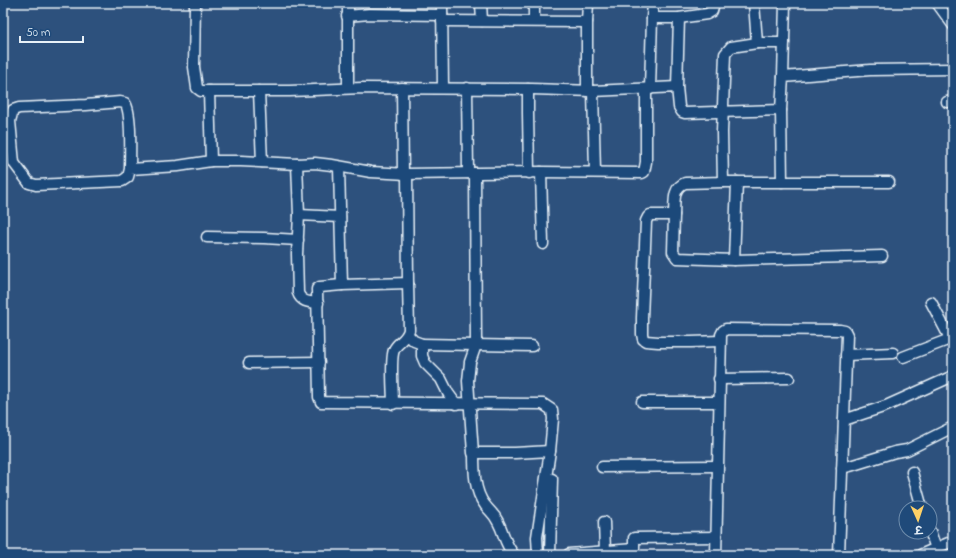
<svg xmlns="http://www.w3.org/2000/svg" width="956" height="558" viewBox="0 0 956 558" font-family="'Indie Flower','Playpen Sans Deva',sans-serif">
<rect width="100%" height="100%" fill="#2d517d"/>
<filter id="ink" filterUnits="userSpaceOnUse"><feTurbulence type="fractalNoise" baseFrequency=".025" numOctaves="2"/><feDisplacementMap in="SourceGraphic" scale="8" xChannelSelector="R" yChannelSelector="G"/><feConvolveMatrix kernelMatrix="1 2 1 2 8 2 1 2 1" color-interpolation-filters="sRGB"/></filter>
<g filter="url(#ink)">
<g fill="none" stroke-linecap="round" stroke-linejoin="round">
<defs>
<g id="minor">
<polyline points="195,3 194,67 197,88 201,91 290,91 362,88 532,89 593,91 677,87 679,107 682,112 685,113 781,110 783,77 870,70 953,69"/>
<polyline points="348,3 348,88"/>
<polyline points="442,3 443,88"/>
<polyline points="481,3 482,21"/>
<polyline points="653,3 652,18 679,18 707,14 712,11 714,3"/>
<polyline points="754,3 757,43 784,43"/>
<polyline points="937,3 953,25"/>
<polyline points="347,16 369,14 442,15"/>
<polyline points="442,21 587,22 587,91"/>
<polyline points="534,21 534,3"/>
<polyline points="587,22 588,3"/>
<polyline points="783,77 785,3"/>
<polyline points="677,87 679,18"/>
<polyline points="402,88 403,174"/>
<polyline points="467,88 468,173"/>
<polyline points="528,89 528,113 529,173"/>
<polyline points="650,89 652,18"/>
<polyline points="209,91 211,161"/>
<polyline points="259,91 262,162"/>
<polyline points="593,91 595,172"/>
<polyline points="947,102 953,101"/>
<path d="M297,164l2,51 -2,39 1,39c3,9 11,9 20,10"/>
<polyline points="339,167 342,285 408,283 407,174"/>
<path d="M130,169l-2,8 -6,4 -86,4 -7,-2 -15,-20 -4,-42 3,-11 6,-2 67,-3 34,-3 5,1c7,9 5,52 5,66l48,-3 33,-5h30l56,3 18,-1 17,2 39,7 36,2 134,-2 2,72"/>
<polyline points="541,172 642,173 644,172 646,162 646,89"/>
<polyline points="475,173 476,345 470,362 468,381 473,453 515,453 550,451"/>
<polyline points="737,182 782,182 781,110"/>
<polyline points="782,182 889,182"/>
<polyline points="299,215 340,217"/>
<polyline points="674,215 673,252 677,258 734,260 737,182 723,182"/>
<polyline points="207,237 264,238 298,240"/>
<polyline points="734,260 882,256"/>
<polyline points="342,285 320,287 317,289 319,397 321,402 543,404 552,410 553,419 550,451 537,537 538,555"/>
<polyline points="931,302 953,344"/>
<polyline points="408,335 414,341 422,344 422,356 425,363 441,379 448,393 456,404"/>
<path d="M720,341l-29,1h-33l-12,-1 -3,-2 -1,-5v-16l4,-97 2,-4 2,-2h24c1,-13 -2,-27 11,-32l38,-1 -1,-50 3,-78 6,-7 26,-4"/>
<polyline points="422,344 532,346"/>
<polyline points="846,355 893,353"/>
<polyline points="903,357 950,339"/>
<polyline points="249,363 319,362"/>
<polyline points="719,379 789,378"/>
<polyline points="642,402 719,402"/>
<path d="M393,404c0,-12 -3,-45 1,-54 3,-8 12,-9 15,-20l-1,-47"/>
<polyline points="844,420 886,406 953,376"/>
<path d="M474,453c0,17 0,38 11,52 5,7 9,8 13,17 7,13 6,21 16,33"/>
<polyline points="602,467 717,466"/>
<polyline points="842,468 850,466 895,452 907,450 953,427"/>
<polyline points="912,472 922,508"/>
<polyline points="604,522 605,551"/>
<polyline points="930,531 936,549"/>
<polyline points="569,554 634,549 634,538 716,537"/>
<polyline points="550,555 552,479"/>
<polyline points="716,555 721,335 723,331 726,329 840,330 845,331 847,335 839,555"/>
<polyline points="920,555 953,541"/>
</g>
</defs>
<use href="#minor" stroke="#e8f1f8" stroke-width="13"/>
<use href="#minor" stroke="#1f4a7a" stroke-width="10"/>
</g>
</g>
<rect width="956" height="558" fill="none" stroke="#1f4a7a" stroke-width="16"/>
<rect x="8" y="8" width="940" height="542" fill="none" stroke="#e8f1f8" stroke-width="1.5" filter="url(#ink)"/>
<g transform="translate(918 520) rotate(177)"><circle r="19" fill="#1f4a7a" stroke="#6f8dac"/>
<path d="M0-3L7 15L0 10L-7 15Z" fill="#ffd166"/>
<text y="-6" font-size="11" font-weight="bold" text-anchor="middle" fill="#e8f1f8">उ</text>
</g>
<path d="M20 36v6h63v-6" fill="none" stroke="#e8f1f8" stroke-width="2"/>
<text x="26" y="36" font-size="12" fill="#e8f1f8" stroke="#1f4a7a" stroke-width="3" paint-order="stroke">50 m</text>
</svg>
